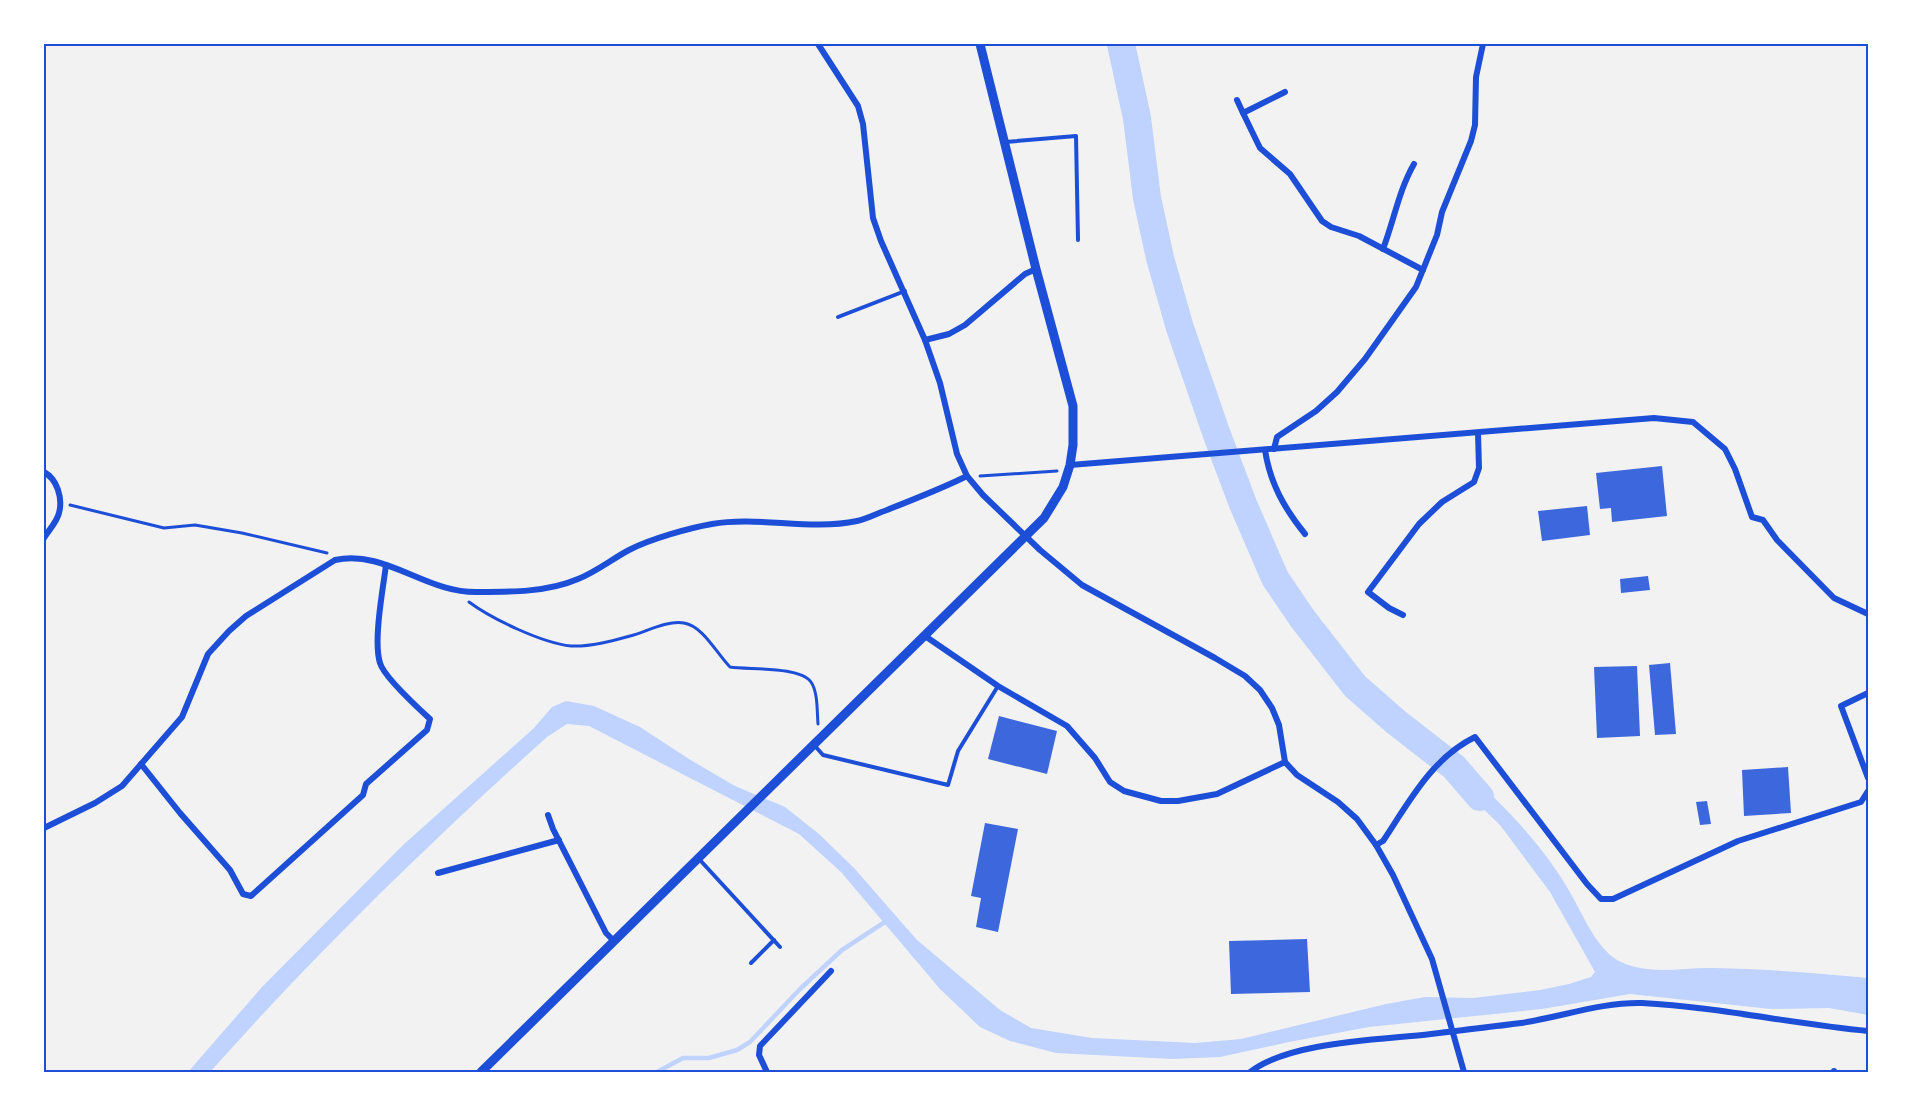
<svg xmlns="http://www.w3.org/2000/svg" width="1912" height="1116" viewBox="0 0 1912 1116" font-family="Overpass,sans-serif">
<rect width="100%" height="100%" fill="#f2f2f2"/>
<path fill="#bfd3fe" d="M566,701l28,5 46,21 49,32 46,27 50,21 34,27 36,35 61,70 84,71 31,18 61,10 103,5 46,-4 145,-35 39,-7 48,1 67,-8 29,-6 22,-7 4,-5 -45,-80 -50,-67 -54,-52 12,-9c46,41 90,85 119,141 10,19 23,47 44,57 31,14 61,5 93,6 52,1 103,5 154,10v37l-39,-7 -58,1 -141,-15 -88,15 -173,18 -80,15 -69,15 -47,2 -117,-6 -46,-12 -30,-14 -40,-38 -99,-117 -42,-38 -210,-108 -22,-2 -20,13c-118,106 -231,216 -337,335h-22l74,-85 141,-142 131,-117 18,-21z"/>
<g fill="none" stroke-linecap="round" stroke-linejoin="round">
<polyline stroke="#bfd3fe" stroke-width="4.5" points="657,1072 683,1058 709,1058 737,1050 750,1042 800,989 842,950 888,920"/>
<polyline stroke="#bfd3fe" stroke-width="28" points="1121,44 1137,118 1147,198 1160,258 1180,328 1217,435 1243,504 1275,578 1302,618 1355,686 1396,722 1454,767 1480,797"/>
</g>
<g fill="#3d67dc">
<polygon points="1662,466 1667,516 1612,522 1611,508 1600,509 1596,473"/>
<polygon points="1587,506 1590,535 1542,541 1538,511"/>
<polygon points="1648,576 1650,590 1621,593 1620,579"/>
<polygon points="1670,663 1676,734 1655,735 1649,665"/>
<polygon points="1637,666 1640,736 1597,738 1594,667"/>
<polygon points="999,716 1057,731 1047,774 988,759"/>
<polygon points="1788,767 1791,813 1744,816 1742,770"/>
<polygon points="1707,801 1711,824 1700,825 1696,802"/>
<polygon points="985,823 1018,829 998,932 976,927 981,898 971,896"/>
<polygon points="1307,939 1310,992 1231,994 1229,941"/>
</g>
<g fill="none" stroke-linecap="round" stroke-linejoin="round">
<g stroke="#1d4ed8" stroke-width="3">
<polyline points="980,476 1057,471"/>
<polyline points="70,505 164,528 195,525 242,533 327,553"/>
<path d="M469,602c23,17 73,41 102,44 19,1 41,-5 59,-10 16,-4 37,-16 54,-13 19,3 33,31 46,44 19,3 70,-1 81,15 7,10 6,30 7,42"/>
</g>
<g stroke="#1d4ed8" stroke-width="4">
<polyline points="1005,142 1076,136 1078,240"/>
<polyline points="838,317 905,291"/>
<polyline points="815,746 823,755 948,785 958,751 998,686"/>
<polyline points="699,859 780,947"/>
<polyline points="751,963 774,940"/>
</g>
<g stroke="#1d4ed8" stroke-width="6">
<polyline points="818,44 858,106 863,124 873,218 881,241 925,340 940,383 957,454 967,476 983,495 1040,550 1082,585 1215,658 1245,676 1260,690 1272,708 1279,725 1285,762 1297,775 1338,802 1357,819 1376,845 1393,875 1432,959 1464,1072"/>
<polyline points="1237,100 1243,113 1285,92"/>
<polyline points="1243,113 1260,148 1290,174 1322,221 1331,227 1359,236 1423,270"/>
<path d="M1383,249c11,-29 16,-59 31,-85"/>
<polyline points="925,340 949,334 965,325 1025,274 1036,269"/>
<polyline points="1274,449 1277,437 1316,411 1337,392 1365,359 1416,287 1437,235 1442,212 1471,141 1475,125 1476,77 1483,44"/>
<path d="M1265,450c5,33 19,58 40,84"/>
<polyline points="1070,465 1654,418 1693,422 1725,449 1735,469 1752,517 1763,520 1777,540 1834,598 1868,614"/>
<path d="M44,472c13,7 19,26 15,41 -2,9 -11,18 -15,25"/>
<polyline points="1403,615 1389,608 1368,592 1419,524 1442,502 1474,482 1479,468 1478,433"/>
<polyline points="925,636 998,686 1067,726 1095,758 1110,782 1124,791 1161,801 1178,801 1217,794 1285,762"/>
<polyline points="1868,693 1841,706 1868,778"/>
<path d="M141,764l39,49 50,57 13,24 8,2 112,-101 3,-11 61,-54 3,-11c-12,-11 -46,-42 -50,-56 -7,-22 3,-74 6,-98"/>
<polyline points="548,815 553,829 606,933 614,941"/>
<path d="M44,828l51,-25 27,-17 60,-69 26,-63 21,-23 17,-15 89,-56c51,-11 91,34 144,32 32,0 69,0 99,-13 18,-7 34,-20 51,-29 21,-11 60,-22 83,-26 47,-8 98,7 145,-3 10,-2 21,-8 30,-11 27,-11 54,-21 80,-34"/>
<path d="M1376,845l7,-4c26,-39 49,-83 92,-104l112,147 14,15h12l125,-58 123,-39 7,-11"/>
<polyline points="438,873 559,840"/>
<polyline points="767,1072 759,1055 760,1046 831,971"/>
<path d="M1250,1072c40,-31 131,-32 181,-38 30,-4 60,-7 90,-11 40,-6 81,-21 121,-20 76,4 151,21 226,28"/>
<polyline points="1834,1072 1834,1071"/>
</g>
<polyline stroke="#1d4ed8" stroke-width="9" points="481,1072 1044,518 1063,487 1070,465 1073,445 1073,406 1036,269 980,44"/>
</g>
<rect width="1912" height="1116" fill="none" stroke="#ffffff" stroke-width="90"/>
<rect x="45" y="45" width="1822" height="1026" fill="none" stroke="#1d4ed8" stroke-width="2"/>
</svg>
